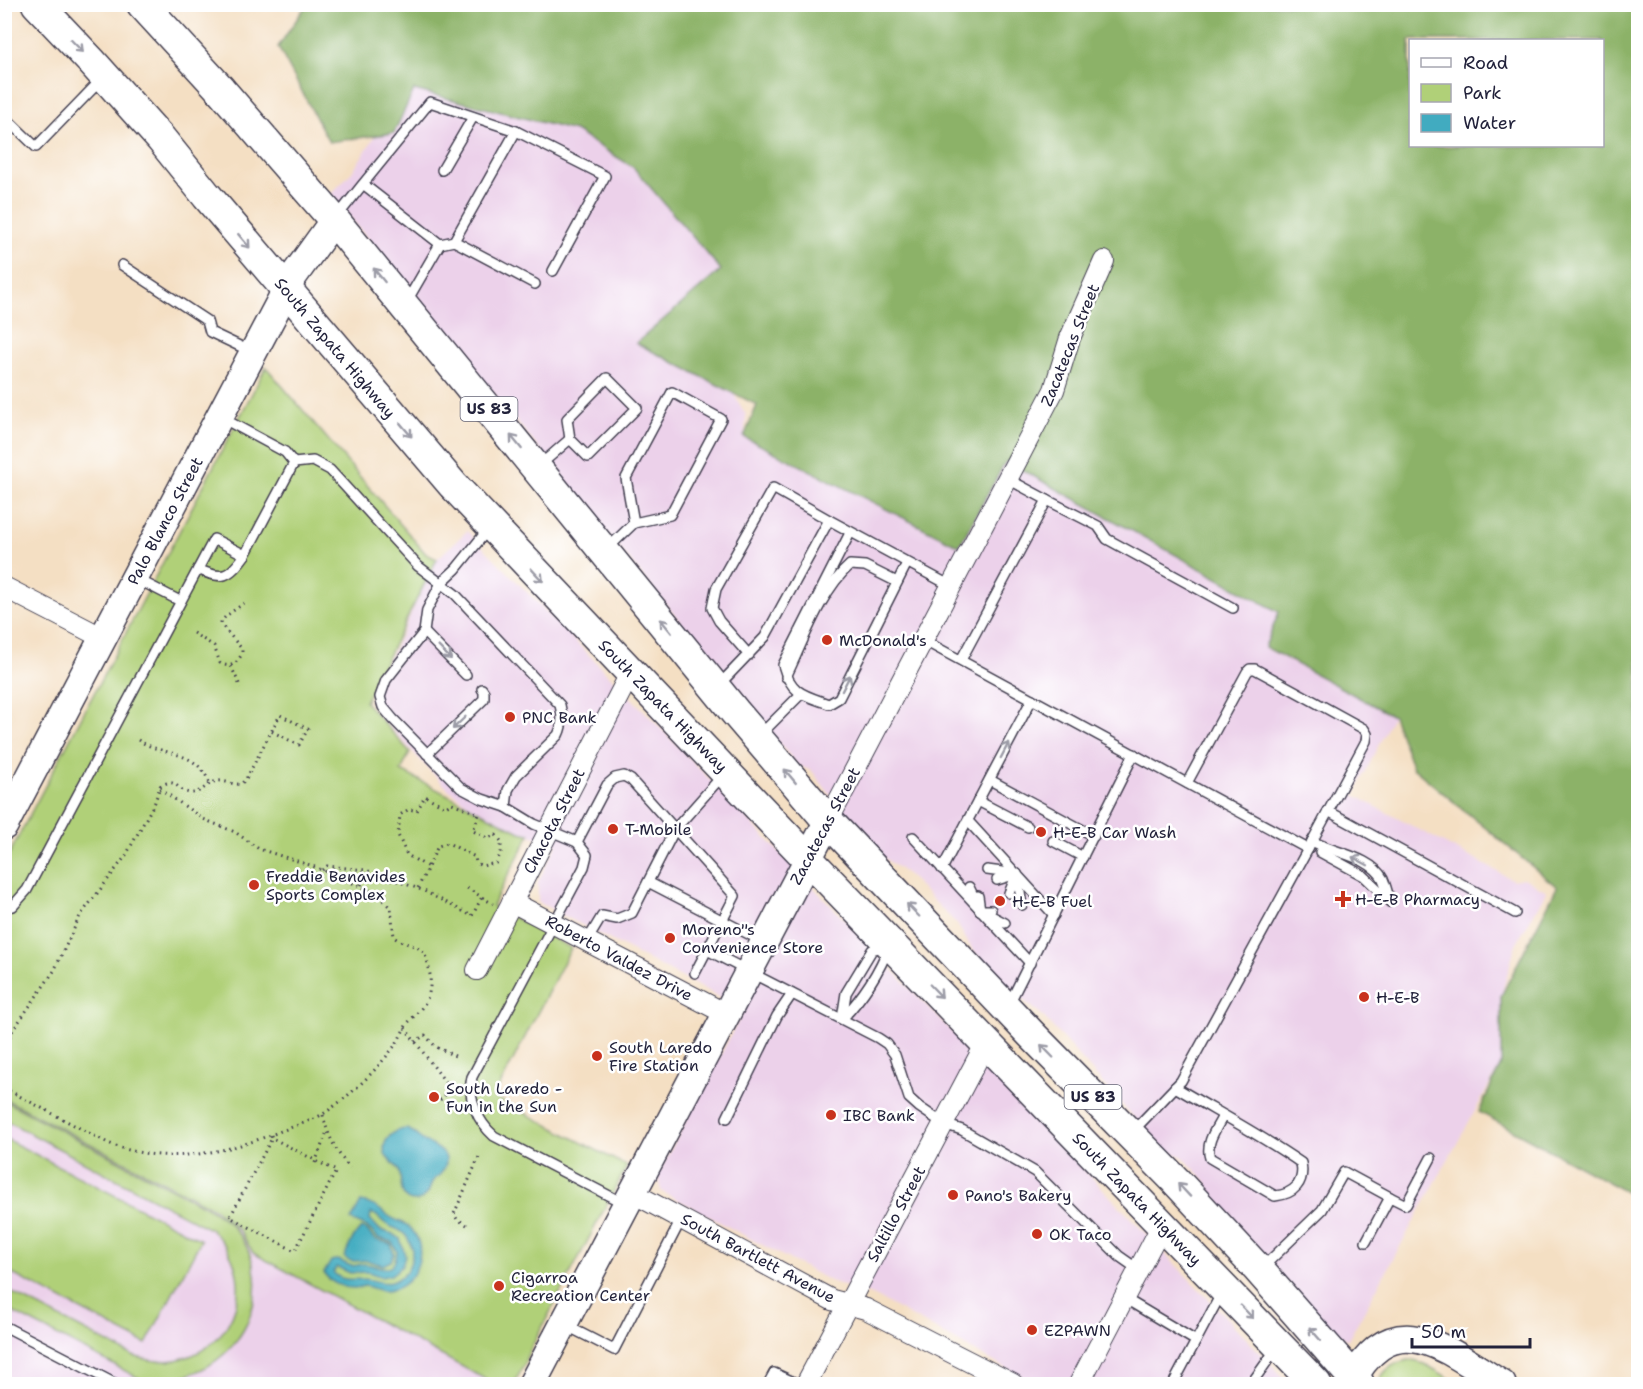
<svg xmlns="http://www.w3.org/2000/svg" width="1643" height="1389" viewBox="0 0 1643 1389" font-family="'Shantell Sans',sans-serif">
<rect width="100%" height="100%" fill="#fff"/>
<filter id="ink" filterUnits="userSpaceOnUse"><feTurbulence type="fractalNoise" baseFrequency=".0167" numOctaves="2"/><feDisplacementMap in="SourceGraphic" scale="12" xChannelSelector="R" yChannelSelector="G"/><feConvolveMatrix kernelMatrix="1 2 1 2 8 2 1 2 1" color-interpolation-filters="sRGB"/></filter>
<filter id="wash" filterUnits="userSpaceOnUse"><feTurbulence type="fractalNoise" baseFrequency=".008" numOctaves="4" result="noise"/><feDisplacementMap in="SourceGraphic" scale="24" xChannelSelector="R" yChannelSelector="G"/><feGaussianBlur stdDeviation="1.35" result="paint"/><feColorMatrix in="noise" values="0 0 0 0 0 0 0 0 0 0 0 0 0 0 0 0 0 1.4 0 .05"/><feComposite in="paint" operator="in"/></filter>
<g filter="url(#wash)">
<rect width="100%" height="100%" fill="#f4dfc3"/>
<g fill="#ecd1ea">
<polygon points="414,90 575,131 633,167 721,270 636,343 733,393 746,415 744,438 1006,461 1280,612 1265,648 1393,716 1354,795 1513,880 1523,878 1547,891 1516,944 1501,996 1501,1064 1348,1340 1337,1334 1322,1320 1213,1203 1207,1183 1182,1156 1171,1153 1161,1148 1041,1014 996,979 972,949 957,924 907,874 873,850 812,771 797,765 331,194 352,172 376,135 394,133"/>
<polygon points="467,531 646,713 1290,1384 1034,1384 875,1296 830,1281 661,1191 659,1179 656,1178 744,1010 538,902 538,882 557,844 520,832 471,807 447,788 411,750 379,715 375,703 376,690 379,681 437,559"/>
<polygon points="4,1099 215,1209 240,1231 253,1253 494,1384 5,1384"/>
</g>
<g fill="#b0d078" stroke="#69795a" stroke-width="1.5">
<polygon points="266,367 426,554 437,559 365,702 410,752 401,771 520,832 530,834 492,906 571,948 494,1097 627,1166 527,1356 524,1365 514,1384 494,1384 253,1253 240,1231 215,1209 5,1099 4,864"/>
<path d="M5,1101l205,108c77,45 50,152 -34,169l10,6h-36l-145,-76v-19l128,67c85,28 142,-70 77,-127l-205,-109z"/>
<polygon points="4,1138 201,1240 146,1344 5,1270"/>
<path d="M1409,1360l16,4 34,20h-73l-6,-5c6,-11 16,-17 29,-19z"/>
</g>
<path fill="#8cb268" stroke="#576a52" stroke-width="1.5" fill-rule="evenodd" d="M307,4l1331,1v1193l-159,-86 22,-48v-68l56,-109 -144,-119 -20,-52 -128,-69 14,-35 -273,-151 -47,85 -215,-109 13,-32 -121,-62 85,-73 -88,-103 -58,-36 -161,-41 -20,43 -65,9 -51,-95zM1410,40h192v106h-192z"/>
<g fill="#41abc0" stroke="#32667e" stroke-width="1.5" fill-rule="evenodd">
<path d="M407,1129c8,3 12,10 19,13 12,6 28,13 16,30 -2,4 -7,6 -10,10 -2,4 -2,9 -5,12 -3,4 -7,7 -11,7 -20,1 -12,-21 -18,-32 -2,-5 -9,-8 -12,-13 -7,-15 8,-27 21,-27z"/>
<path d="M361,1202c13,2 18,7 28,14 9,7 17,4 26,18 13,22 -2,54 -28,57 -8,1 -14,-4 -22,-5 -3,0 -6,2 -9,2 -12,1 -26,-5 -32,-15l7,-12c9,-3 10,1 18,4 5,2 9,-1 15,-1 15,0 30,14 33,-12l-5,-10 -14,-4 -11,-11 -16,-7zM371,1213c7,2 9,7 15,11 7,5 14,4 20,12 12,16 5,40 -15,46 -10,3 -18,-4 -28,-3 -11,0 -21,3 -30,-7l4,-5 13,6 18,-1 14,5 9,-2 11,-9 3,-11 -5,-16 -7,-5 -13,-4 -10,-11z"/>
<path d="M361,1228l6,2 7,9 17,5 3,10 -3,7 -8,4c-5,-1 -10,-3 -15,-4 -10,-2 -16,4 -24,-4l9,-19z"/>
</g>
</g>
<g filter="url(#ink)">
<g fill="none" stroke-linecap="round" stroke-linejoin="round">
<defs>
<g id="lane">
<polyline points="4,116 36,147 101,80"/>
<polyline points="516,131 605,176 553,271"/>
<polyline points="442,170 473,117"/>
<polyline points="336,218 363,184 440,244 454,241 516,131 430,102 363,184"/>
<polyline points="454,241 535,284"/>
<polyline points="122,265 207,321 210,332 252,352"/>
<polyline points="407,301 440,244"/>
<polygon points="607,378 637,408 588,457 570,439 567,419"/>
<path d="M294,463l19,-2 17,9 88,96 37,28 105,111c3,11 3,20 -2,30l-42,41 -8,14 -2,17 28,17 43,18"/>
<polyline points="539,466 570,439"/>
<polyline points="1047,500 1098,526 1107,539 1233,608"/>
<polyline points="829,520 951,586"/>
<polyline points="490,527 456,569 441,583 427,610 424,632 386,680 380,697 383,707 393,719 461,788 482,799 506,807"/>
<path d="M850,533l-67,132c8,29 21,30 46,39l10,-6 68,-135"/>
<polyline points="607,549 634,523 670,515 721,419 672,392 626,478 634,523"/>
<path d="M198,569c25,12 31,8 47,-14"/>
<polyline points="137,579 180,601"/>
<polyline points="424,632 466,675"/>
<polyline points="923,640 1308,849 1181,1081 1133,1131"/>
<polyline points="961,660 1047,500 1008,479"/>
<path d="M786,677c17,-35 35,-87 64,-112l15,1 32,16"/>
<polyline points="718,686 765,637 829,520 773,488 716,589 712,608 719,621 749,655"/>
<polyline points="760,735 801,694"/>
<polyline points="427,754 484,699 484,692 482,689"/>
<polyline points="990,780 1094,836"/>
<polyline points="1187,783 1247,672 1250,669 1255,669 1364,729 1367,734 1366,741 1308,849"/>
<polyline points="978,801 1028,827"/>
<polyline points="1328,811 1515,913"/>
<polyline points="968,821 1054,915"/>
<polyline points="913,837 1030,963"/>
<polyline points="1053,841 1083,857"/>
<path d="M1312,841c21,12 59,15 71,38 3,7 5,15 7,23"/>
<polyline points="1320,852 1364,876 1389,900"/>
<polyline points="942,869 1032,699"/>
<polyline points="987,870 1017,874 997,880"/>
<polyline points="648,882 762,941"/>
<polyline points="969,887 980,910 978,896"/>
<polyline points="1009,893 1017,874 1022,905"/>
<polyline points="4,907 13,906 27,890 214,539 245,555 294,463 285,452 222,418"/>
<polyline points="991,910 980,910 1005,923"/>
<polyline points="587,941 602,916 617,919 632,913 675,829 722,776"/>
<path d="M890,944c-11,29 -27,53 -48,75l4,-26 26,-43z"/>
<polyline points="707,950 878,1038 887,1044 895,1055 909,1098 919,1107 944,1124 962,1130 1035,1172 1119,1256 1139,1270"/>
<polyline points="1009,1004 1134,754"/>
<path d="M1175,1087c42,25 86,48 126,76 4,20 -7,31 -26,33l-65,-38c-5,-15 6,-29 13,-42"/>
<polyline points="727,1118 777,1016 792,994"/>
<polyline points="1390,1197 1406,1205 1431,1158"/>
<path d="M625,1204l-131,-68c-16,-14 -27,-38 -22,-59l112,-210 3,-12 -10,-13 30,-57 8,-7 9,-2 7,4 104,116 -40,77"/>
<polyline points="1263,1267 1322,1210 1344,1172 1390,1197 1366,1242"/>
<polyline points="1124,1298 1196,1341"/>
<polyline points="4,1326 116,1384"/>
<polyline points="567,1326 614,1350 682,1218"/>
<polyline points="768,1384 774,1373 798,1384"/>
<polyline points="1173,1384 1221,1294"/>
<polyline points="1251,1384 1276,1349"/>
</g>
<g id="street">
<polyline points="4,587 103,638"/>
<polyline points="828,821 1054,390 1070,338 1104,261"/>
<polyline points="512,902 726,1014"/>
<polyline points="477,970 631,672"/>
<polyline points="633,1193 832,1300 866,1309 1013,1384"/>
<polyline points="806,1384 986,1043"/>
<polyline points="1079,1384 1162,1225"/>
</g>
<g id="secondary">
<polyline points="4,826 293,277 334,220"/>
<polyline points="532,1384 828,821"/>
<path d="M1350,1384c43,-83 96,-34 152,0"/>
</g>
<g id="primary">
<polyline points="37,4 91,61 161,139 207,196 453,485 808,859 1316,1384"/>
<polyline points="142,4 221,90 334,220 735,712 828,821 1031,1034 1175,1180 1258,1269 1359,1384"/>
</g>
</defs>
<use href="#lane" stroke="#423e4f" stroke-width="12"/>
<use href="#street" stroke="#423e4f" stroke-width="22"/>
<use href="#secondary" stroke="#423e4f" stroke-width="30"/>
<use href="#primary" stroke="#423e4f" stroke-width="33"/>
<g stroke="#423e4f" stroke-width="3" stroke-dasharray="1.5 4.5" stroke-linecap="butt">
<path d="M193,633l21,13 6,17c11,6 18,0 22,-10v-4l-18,-21 -3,-6c7,-10 17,-13 25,-21"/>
<polyline points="231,666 241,688"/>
<path d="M138,740c28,18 58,8 72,44"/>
<polyline points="322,870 327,866 366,870 422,890 472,916 482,897"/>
<polyline points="361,885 368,871"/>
<polyline points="418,888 438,846 448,843 475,857 476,863 482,866 496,863 501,853 501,841 496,835 488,838 473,831 479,814 452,803 446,807 425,796 417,811 409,809 400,815 398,835 407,855 428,867"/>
<polyline points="467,888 493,904"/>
<polyline points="405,1028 449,1087 455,1091"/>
<polyline points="415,1042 425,1035 436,1047 455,1056"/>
<path d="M4,1054l7,-21 43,-62 26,-55 45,-59 30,-55 5,-16c17,-10 16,5 30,7 11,1 17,-10 27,-12 8,-1 15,4 24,3l5,-5 34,-64 28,14 -9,16 -28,-14"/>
<path d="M4,1088l104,55c58,24 118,10 173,-12 14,-5 30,-10 42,-17 26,-17 52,-42 70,-66 6,-7 9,-16 14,-24 6,-7 13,-13 18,-21 8,-13 6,-34 0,-48 -5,-11 -22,-10 -31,-18l-3,-29 -17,-16 -64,-27 -51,-16 -24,-17 -32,-13 -44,-31"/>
<polyline points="440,1100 451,1089"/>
<path d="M323,1115c5,21 13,37 27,53"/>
<polyline points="271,1135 272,1138 230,1217 295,1251 336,1171 272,1138"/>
<polyline points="315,1163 326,1134"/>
<polyline points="467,1225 457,1219 454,1214 479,1157"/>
</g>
<use href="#lane" stroke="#fff" stroke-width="9"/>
<use href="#street" stroke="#fff" stroke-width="20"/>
<use href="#secondary" stroke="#fff" stroke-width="27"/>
<use href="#primary" stroke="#fff" stroke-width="30"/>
</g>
<defs><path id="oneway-shaft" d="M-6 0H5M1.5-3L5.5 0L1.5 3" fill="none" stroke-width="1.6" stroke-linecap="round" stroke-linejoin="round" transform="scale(1.5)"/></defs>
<g stroke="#9c9ca7">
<use href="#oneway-shaft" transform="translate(77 46) rotate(46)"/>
<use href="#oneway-shaft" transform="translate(244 241) rotate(50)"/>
<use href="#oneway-shaft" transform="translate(379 275) rotate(-129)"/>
<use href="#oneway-shaft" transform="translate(406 430) rotate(50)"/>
<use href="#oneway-shaft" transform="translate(516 442) rotate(-129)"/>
<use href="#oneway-shaft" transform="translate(537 575) rotate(47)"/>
<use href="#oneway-shaft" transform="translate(666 626) rotate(-129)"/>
<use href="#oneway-shaft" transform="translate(445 653) rotate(45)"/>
<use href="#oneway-shaft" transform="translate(846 683) rotate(-63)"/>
<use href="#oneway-shaft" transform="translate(459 723) rotate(136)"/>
<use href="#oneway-shaft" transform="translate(1005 750) rotate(-62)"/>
<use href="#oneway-shaft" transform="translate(790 776) rotate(-130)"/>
<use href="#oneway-shaft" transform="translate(1360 861) rotate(-152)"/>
<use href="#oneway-shaft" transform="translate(913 910) rotate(-134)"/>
<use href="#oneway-shaft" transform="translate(936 991) rotate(46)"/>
<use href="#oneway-shaft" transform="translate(1047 1051) rotate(-134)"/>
<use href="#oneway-shaft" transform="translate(1184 1190) rotate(-133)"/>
<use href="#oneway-shaft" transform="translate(1247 1312) rotate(46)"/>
<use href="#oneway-shaft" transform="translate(1315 1334) rotate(-131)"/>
</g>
</g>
<g fill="#c8321e" stroke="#fff" stroke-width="2">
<circle cx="827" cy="640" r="6"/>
<circle cx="510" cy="717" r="6"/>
<circle cx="613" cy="829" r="6"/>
<circle cx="1041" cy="832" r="6"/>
<circle cx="254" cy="885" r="6"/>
<path d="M1340 890h6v6h6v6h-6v6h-6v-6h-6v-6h6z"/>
<circle cx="1000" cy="901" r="6"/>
<circle cx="670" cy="938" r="6"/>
<circle cx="1364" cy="997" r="6"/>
<circle cx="597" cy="1056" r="6"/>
<circle cx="434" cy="1097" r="6"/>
<circle cx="831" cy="1115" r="6"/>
<circle cx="953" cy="1195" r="6"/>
<circle cx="1037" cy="1234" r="6"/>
<circle cx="499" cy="1286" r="6"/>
<circle cx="1032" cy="1330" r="6"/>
</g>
<g text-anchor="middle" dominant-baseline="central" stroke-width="5" stroke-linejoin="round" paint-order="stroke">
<g fill="#fff" stroke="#646476" stroke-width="1.5">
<rect x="460.5" y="397" width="57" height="24" rx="4.5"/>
<rect x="1064.5" y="1085" width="57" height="24" rx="4.5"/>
</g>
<g font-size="15" font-weight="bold" fill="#22223b">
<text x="489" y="409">US 83</text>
<text x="1093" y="1097">US 83</text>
</g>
<g font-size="16" fill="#22223b" stroke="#fff">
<text transform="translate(1070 345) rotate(-68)">Zacatecas Street</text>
<text transform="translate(335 348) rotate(50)">South Zapata Highway</text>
<text transform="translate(165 521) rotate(-62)">Palo Blanco Street</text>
<text transform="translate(663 706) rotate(46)">South Zapata Highway</text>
<text transform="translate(554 821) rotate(-63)">Chacota Street</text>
<text transform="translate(825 826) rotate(-62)">Zacatecas Street</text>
<text transform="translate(619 958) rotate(28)">Roberto Valdez Drive</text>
<text transform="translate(1137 1199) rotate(46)">South Zapata Highway</text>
<text transform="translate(896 1214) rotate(-62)">Saltillo Street</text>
<text transform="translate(758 1258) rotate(28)">South Bartlett Avenue</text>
</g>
<g font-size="16" fill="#22223b" stroke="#fff" text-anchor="start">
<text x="839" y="640">McDonald's</text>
<text x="522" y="717">PNC Bank</text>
<text x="625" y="829">T-Mobile</text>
<text x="1053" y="832">H-E-B Car Wash</text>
<text x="266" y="876">Freddie Benavides<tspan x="266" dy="18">Sports Complex</tspan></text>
<text x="1355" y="899">H-E-B Pharmacy</text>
<text x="1012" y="901">H-E-B Fuel</text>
<text x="682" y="929">Moreno"s<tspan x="682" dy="18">Convenience Store</tspan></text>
<text x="1376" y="997">H-E-B</text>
<text x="609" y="1047">South Laredo<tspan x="609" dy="18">Fire Station</tspan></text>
<text x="446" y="1088">South Laredo -<tspan x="446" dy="18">Fun in the Sun</tspan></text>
<text x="843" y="1115">IBC Bank</text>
<text x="965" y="1195">Pano's Bakery</text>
<text x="1049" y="1234">OK Taco</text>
<text x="511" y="1277">Cigarroa<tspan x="511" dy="18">Recreation Center</tspan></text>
<text x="1044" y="1330">EZPAWN</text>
</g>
</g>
<rect width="1643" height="1389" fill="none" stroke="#fff" stroke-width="24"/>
<rect x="1409" y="39" width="195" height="108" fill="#ffffff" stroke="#a7a7b1" stroke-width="1.5"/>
<rect x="1421" y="58" width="30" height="9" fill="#ffffff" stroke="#a7a7b1" stroke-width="1.5"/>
<text x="1463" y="69" font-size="18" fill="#22223b">Road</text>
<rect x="1421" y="84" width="30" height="18" fill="#b0d078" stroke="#a7a7b1" stroke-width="1.5"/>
<text x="1463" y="99" font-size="18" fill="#22223b">Park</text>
<rect x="1421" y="114" width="30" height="18" fill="#41abc0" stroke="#a7a7b1" stroke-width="1.5"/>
<text x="1463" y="129" font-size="18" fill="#22223b">Water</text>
<path d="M1412 1338v9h118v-9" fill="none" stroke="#22223b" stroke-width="3"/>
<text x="1421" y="1338" font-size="18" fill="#22223b" stroke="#ffffff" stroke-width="4.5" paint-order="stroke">50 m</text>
</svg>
